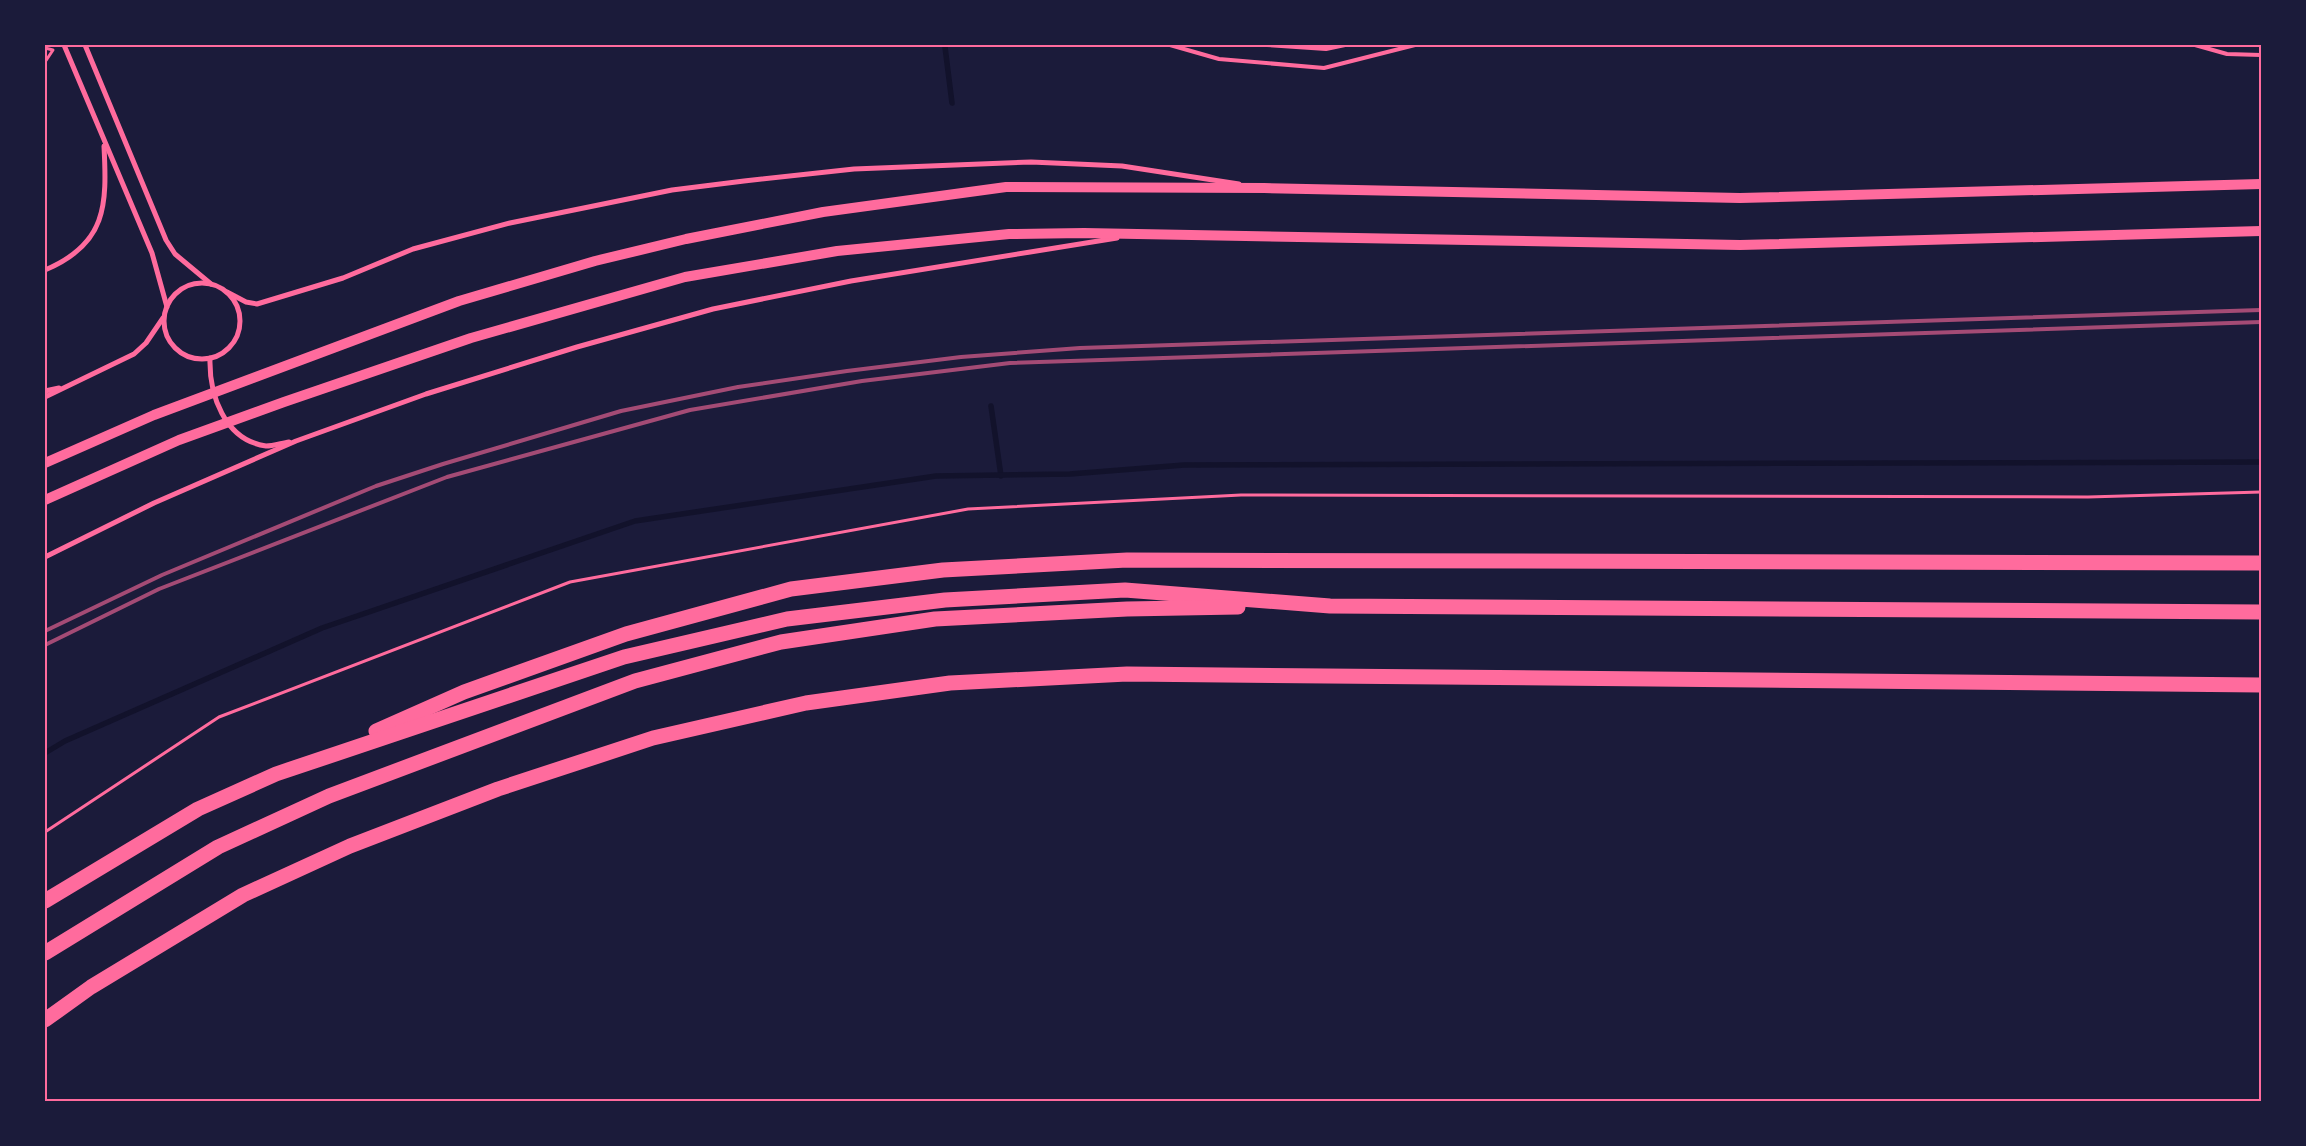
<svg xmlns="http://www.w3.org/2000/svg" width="2306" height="1146" viewBox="0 0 2306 1146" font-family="'Public Sans',sans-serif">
<rect width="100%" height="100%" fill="#1b1b3a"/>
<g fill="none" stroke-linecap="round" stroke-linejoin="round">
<g stroke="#12122b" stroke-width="5.5">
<polyline points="945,47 952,103"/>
<polyline points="991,406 1001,476"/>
<polyline points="45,753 65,741 322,628 635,521 936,476 1070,474 1184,465 2261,462"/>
</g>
<g stroke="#ff6b9d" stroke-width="3">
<polyline points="45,48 53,50 45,62"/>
<polyline points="45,832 219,717 570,582 968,509 1241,495 2088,497 2261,492"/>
</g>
<g stroke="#ff6b9d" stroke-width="4">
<polyline points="1170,45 1219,59 1324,68 1415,45"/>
<polyline points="1267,45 1326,49 1345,45"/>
<polyline points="2195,45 2227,54 2261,55"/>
</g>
<g stroke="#ff6b9d" stroke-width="5">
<polyline points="64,45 152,253 167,307"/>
<polyline points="85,45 166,240 175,254 211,284"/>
<path d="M45,270c62,-26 62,-65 59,-124"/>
<circle cx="202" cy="321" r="38"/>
<polyline points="227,292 246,302 257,304 343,278 413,249 510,223 672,190 744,181 854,169 1031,162 1122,166 1239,184"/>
<path d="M210,358c-1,36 14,82 56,88 7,0 16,-3 23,-4"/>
<polyline points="45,391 59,388"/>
<polyline points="45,397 134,354 146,343 163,318"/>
<polyline points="45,557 154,503 296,441 426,394 577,347 713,309 851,281 1117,238"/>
</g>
<g stroke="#ff6b9d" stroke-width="10">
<polyline points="45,463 154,415 459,301 595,261 686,239 823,212 1006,187 1264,188 1740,198 2261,184"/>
<polyline points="45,500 179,440 284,402 471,338 685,277 837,251 1009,234 1084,233 1740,245 2261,231"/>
</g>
<g stroke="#ff6b9d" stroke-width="15">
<polyline points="376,731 464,692 626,634 791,589 943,570 1127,560 2261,563"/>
<polyline points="45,901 198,809 276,774 624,657 787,619 945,600 1125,590 1330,606 2261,612"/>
<polyline points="45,953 218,847 329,796 635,681 781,642 935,619 1127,609 1238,607"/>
<polyline points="45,1020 91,987 243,895 350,846 498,789 653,738 806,703 950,683 1127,674 2261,685"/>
</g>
<g stroke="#a44b75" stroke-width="4">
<polyline points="45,631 162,575 376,486 443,464 621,411 738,387 847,371 961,357 1080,348 2261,310"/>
<polyline points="45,645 159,589 447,477 690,410 862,381 1010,363 2261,322"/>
</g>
</g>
<rect width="2306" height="1146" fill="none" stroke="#1b1b3a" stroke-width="92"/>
<rect x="46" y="46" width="2214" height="1054" fill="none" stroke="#ff6b9d" stroke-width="2"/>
</svg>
